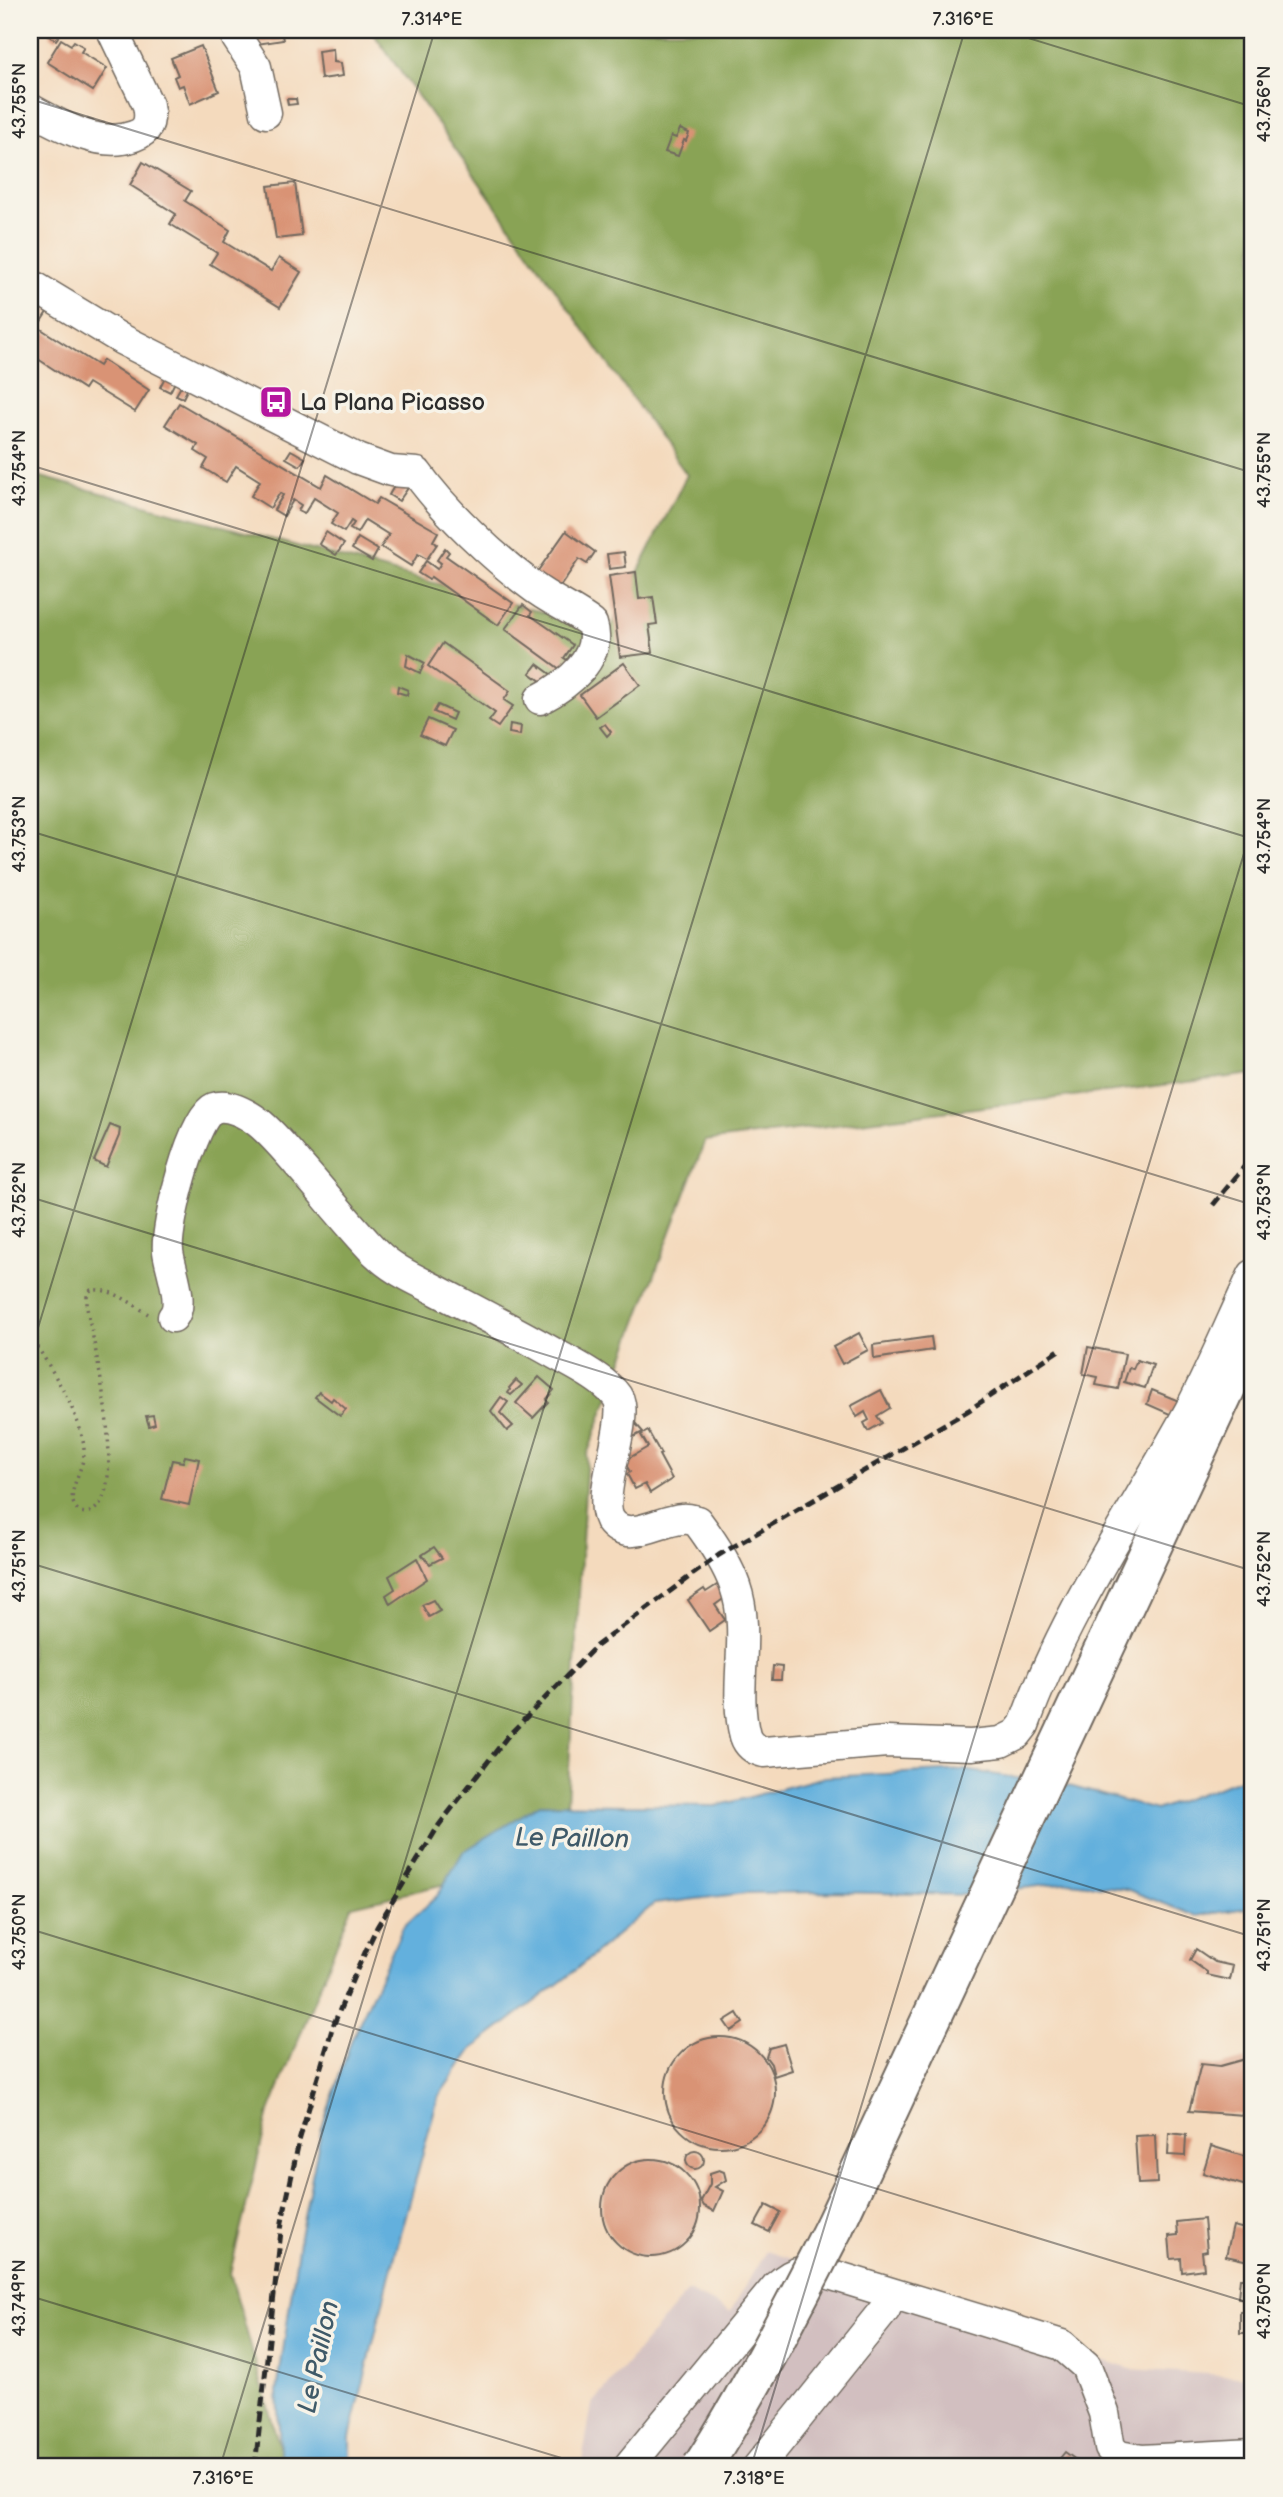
<svg xmlns="http://www.w3.org/2000/svg" width="1283" height="2497" viewBox="0 0 1283 2497" font-family="'Balsamiq Sans',sans-serif">
<rect width="100%" height="100%" fill="#f7f3e8"/>
<filter id="ink" filterUnits="userSpaceOnUse"><feTurbulence type="fractalNoise" baseFrequency=".0143" numOctaves="2"/><feDisplacementMap in="SourceGraphic" scale="14" xChannelSelector="R" yChannelSelector="G"/><feConvolveMatrix kernelMatrix="1 2 1 2 8 2 1 2 1" color-interpolation-filters="sRGB"/></filter>
<filter id="wash" filterUnits="userSpaceOnUse"><feTurbulence type="fractalNoise" baseFrequency=".00686" numOctaves="4" result="noise"/><feDisplacementMap in="SourceGraphic" scale="28" xChannelSelector="R" yChannelSelector="G"/><feGaussianBlur stdDeviation="1.57" result="paint"/><feColorMatrix in="noise" values="0 0 0 0 0 0 0 0 0 0 0 0 0 0 0 0 0 1.4 0 .05"/><feComposite in="paint" operator="in"/></filter>
<g filter="url(#wash)">
<rect width="100%" height="100%" fill="#f4dabd"/>
<polygon fill="#d2bfc0" points="766,2251 1130,2369 1253,2377 1253,2467 581,2467 592,2405 688,2291 730,2312"/>
<polygon fill="#89a355" stroke="#5a6740" stroke-width="2" points="371,30 1253,30 1253,1074 705,1141 587,1455 564,1856 352,1906 269,2112 230,2273 285,2467 30,2467 30,471 34,475 609,630 687,475"/>
<polygon fill="#63b0dd" stroke="#476e84" stroke-width="2" points="965,1770 1073,1787 1156,1810 1253,1774 1253,1907 1196,1916 1126,1889 1071,1882 967,1895 829,1892 746,1893 654,1904 567,1977 472,2049 438,2097 390,2274 350,2437 350,2467 281,2467 277,2392 299,2241 321,2131 351,2041 403,1927 437,1896 463,1852 540,1804 716,1806 825,1777"/>
<g id="blocks">
<g fill="#d99374">
<polygon points="53,30 61,33 56,40 49,36"/>
<polygon points="253,30 281,30 283,40 256,44"/>
<polygon points="61,39 71,45 74,41 84,47 81,52 107,68 93,91 47,62"/>
<polygon points="201,46 219,91 190,104 183,85 178,87 174,77 178,75 171,58"/>
<polygon points="333,49 334,62 341,63 343,76 321,79 318,51"/>
<polygon points="287,99 296,99 297,104 288,105"/>
<polygon points="680,129 689,133 686,141 684,140 678,156 665,152 671,136 676,138"/>
<polygon points="143,162 191,191 185,201 230,230 224,242 271,271 279,258 301,272 280,307 210,264 217,253 170,224 176,214 130,185"/>
<polygon points="295,183 302,236 276,239 268,186"/>
<polygon points="39,307 47,312 40,323 32,318"/>
<polygon points="30,322 99,366 103,360 149,390 135,412 88,383 84,389 38,359 33,366 30,364"/>
<polygon points="166,375 176,380 170,392 160,387"/>
<polygon points="183,383 189,386 183,398 176,395"/>
<polygon points="179,403 321,487 327,475 375,504 379,498 438,532 433,541 437,544 427,559 418,554 411,566 381,547 389,535 365,520 357,533 350,529 354,523 351,521 344,532 331,524 338,513 314,498 304,514 298,511 301,505 293,500 284,516 274,510 283,495 280,493 270,508 251,496 260,481 236,466 226,482 203,468 208,459 195,451 198,445 165,425"/>
<polygon points="291,450 305,458 300,466 286,458"/>
<polygon points="397,481 408,488 399,501 389,495"/>
<polygon points="566,531 595,552 587,564 579,559 557,591 535,575"/>
<polygon points="326,532 344,544 336,555 319,544"/>
<polygon points="358,538 378,550 372,561 352,549"/>
<polygon points="445,548 449,552 446,556 513,603 498,625 431,577 429,580 418,573 426,561 437,569 441,563 437,560"/>
<polygon points="624,552 626,567 609,569 607,554"/>
<polygon points="636,572 639,599 653,597 657,624 649,625 653,653 620,657 609,576"/>
<polygon points="523,605 532,612 530,615 573,645 564,658 567,660 570,655 574,658 564,672 505,629"/>
<polygon points="443,643 510,691 504,700 513,706 498,727 489,721 495,713 428,666"/>
<polygon points="408,654 425,663 420,673 406,666"/>
<polygon points="624,663 640,685 596,717 580,695"/>
<polygon points="537,664 552,675 545,684 530,673"/>
<polygon points="398,686 408,690 407,695 397,692"/>
<polygon points="438,705 455,713 452,720 434,712"/>
<polygon points="428,719 453,730 445,746 420,735"/>
<polygon points="510,724 521,726 520,735 509,733"/>
<polygon points="605,724 611,732 607,736 600,727"/>
<polygon points="110,1125 120,1129 119,1136 106,1167 94,1161"/>
<polygon points="859,1333 868,1350 842,1364 833,1347"/>
<polygon points="931,1337 933,1350 874,1359 873,1345"/>
<polygon points="1088,1347 1125,1354 1118,1389 1096,1385 1098,1377 1083,1374"/>
<polygon points="1137,1360 1153,1365 1145,1388 1124,1382 1129,1368 1133,1369"/>
<polygon points="539,1377 554,1390 546,1400 548,1402 533,1418 516,1403"/>
<polygon points="516,1380 522,1385 511,1395 508,1393 510,1390 509,1388"/>
<polygon points="881,1390 890,1408 877,1416 882,1423 868,1431 864,1423 869,1420 865,1412 857,1417 851,1406"/>
<polygon points="1152,1390 1179,1401 1172,1415 1147,1404"/>
<polygon points="319,1392 331,1401 333,1398 346,1409 340,1416 315,1397"/>
<polygon points="501,1397 508,1402 500,1413 513,1426 507,1431 491,1411"/>
<polygon points="153,1415 155,1424 149,1426 146,1416"/>
<polygon points="628,1415 643,1432 624,1442"/>
<polygon points="648,1431 661,1454 659,1455 672,1479 650,1493 645,1484 635,1489 627,1474 630,1472 624,1461 648,1447 641,1435"/>
<polygon points="185,1456 199,1459 189,1505 162,1499 172,1460 183,1462"/>
<polygon points="434,1547 442,1558 430,1564 422,1555"/>
<polygon points="417,1558 427,1579 390,1604 386,1595 395,1589 389,1576"/>
<polygon points="717,1585 726,1597 715,1605 725,1620 709,1631 688,1600 704,1589 706,1592"/>
<polygon points="433,1600 440,1611 429,1617 422,1605"/>
<polygon points="1253,1640 1253,1676 1250,1677 1248,1667 1251,1666 1246,1641"/>
<polygon points="773,1666 782,1667 781,1680 772,1680"/>
<polygon points="1196,1949 1215,1962 1233,1966 1230,1980 1207,1975 1207,1972 1190,1960"/>
<polygon points="737,2013 743,2023 731,2031 724,2021"/>
<circle cx="720" cy="2092" r="55"/>
<polygon points="784,2044 792,2070 774,2076 771,2064 766,2057 769,2048"/>
<polygon points="1245,2059 1248,2069 1253,2070 1252,2117 1244,2115 1189,2111 1201,2064 1220,2066"/>
<polygon points="1169,2133 1186,2135 1185,2156 1168,2155"/>
<polygon points="1155,2135 1157,2183 1138,2184 1135,2136"/>
<polygon points="1211,2146 1253,2159 1253,2188 1203,2173"/>
<circle cx="695" cy="2160" r="9"/>
<circle cx="651" cy="2208" r="49"/>
<polygon points="719,2170 724,2172 726,2180 715,2187 723,2191 714,2211 704,2206 701,2201 710,2184 710,2173"/>
<polygon points="766,2205 780,2212 769,2232 755,2225"/>
<polygon points="1204,2219 1207,2251 1202,2252 1204,2269 1182,2272 1181,2258 1171,2259 1169,2236 1178,2235 1177,2222"/>
<polygon points="1233,2226 1253,2231 1253,2262 1226,2256"/>
<polygon points="1240,2278 1253,2278 1253,2304 1245,2304 1246,2299 1238,2298"/>
<polygon points="1248,2308 1253,2309 1253,2338 1248,2337 1248,2333 1240,2333 1240,2311 1248,2311"/>
<polygon points="1065,2452 1083,2465 1081,2467 1053,2467"/>
</g>
</g>
</g>
<g filter="url(#ink)">
<use href="#blocks" fill-opacity="0" stroke="#71685e" stroke-width="2"/>
<g fill="none" stroke-linecap="round" stroke-linejoin="round">
<defs>
<g id="minor">
<polyline points="235,30 237,38 256,67 266,113"/>
<path d="M30,109c29,16 70,40 104,27 15,-5 17,-16 14,-31l-36,-75"/>
<path d="M30,284l91,55 237,120 33,12 26,2c28,39 76,84 115,113 19,15 41,23 60,38 11,34 -25,61 -52,75"/>
<path d="M173,1317c12,-14 -3,-48 -5,-66 -3,-23 24,-134 46,-143 14,-5 33,6 44,14 15,12 28,28 40,42 26,29 50,60 77,88 18,18 40,27 63,39 40,21 81,42 121,65 16,9 35,18 49,31 5,4 11,10 12,17 5,28 -26,99 -8,119 18,20 48,-3 70,-4 5,-1 11,1 15,2 15,20 30,42 38,65 17,48 -3,101 10,150 3,9 10,14 19,16l123,-10 84,3 30,-3 16,-8 7,-9c41,-113 109,-211 166,-315 23,-44 42,-90 63,-135"/>
<path d="M628,2467l149,-181c20,-18 27,-16 52,-12l233,71 24,21 18,47 6,35 9,8 23,4 111,-6"/>
<polyline points="758,2467 885,2309 891,2295"/>
</g>
<polyline id="major" points="834,2227 1253,1330"/>
</defs>
<use href="#minor" stroke="#71685e" stroke-width="33"/>
<use href="#major" stroke="#71685e" stroke-width="42"/>
<path stroke="#71685e" stroke-width="3.5" stroke-dasharray="2 5" stroke-linecap="butt" d="M30,1335c18,29 53,82 54,115 1,17 -15,37 -11,52 3,10 12,14 21,8 34,-24 0,-165 -7,-202v-14l4,-4c21,-2 40,13 57,24"/>
<use href="#minor" stroke="#fff" stroke-width="30"/>
<use href="#major" stroke="#fff" stroke-width="38"/>
<g stroke="#2b2b2b" stroke-width="5" stroke-dasharray="10 5" stroke-linecap="butt">
<polyline points="1213,1205 1253,1156"/>
<polyline points="255,2467 282,2222 299,2141 333,2026 354,1976 377,1927 439,1825 507,1737 596,1646 719,1555 969,1410 1062,1348"/>
</g>
<defs>
<path id="major-bridge" d="M702,2467c49,-77 90,-158 132,-240"/>
</defs>
<use href="#major-bridge" stroke="#71685e" stroke-width="42" stroke-linecap="butt"/>
<use href="#major-bridge" stroke="#fff" stroke-width="38"/>
</g>
</g>
<path fill="none" stroke="#2b2b2b" stroke-width="2" stroke-opacity="0.45" d="M1002,30l251,77M30,99l1223,374M30,465l1223,374M30,831l1223,374M30,1197l1223,374M30,1354l405,-1324M30,1563l1223,374M30,1929l1223,375M30,2296l561,171M220,2467l745,-2437M751,2467l502,-1643"/>
<defs>
<symbol id="bus-square" viewBox="-11 -11 22 22"><rect x="-9" y="-9" width="18" height="18" rx="4" fill="#b5179e" stroke="#f7f3e8"/><path d="M-5-6H5V4H4V6H2V4H-2V6H-4V4H-5ZM-3.5-4V0h7V-4ZM-3.5 1.2v1.5H-2V1.2ZM2 1.2v1.5H3.5V1.2Z" fill="#fff"/></symbol>
</defs>
<g fill-rule="evenodd">
<use href="#bus-square" x="257" y="383" width="38" height="38"/>
</g>
<g text-anchor="middle" dominant-baseline="central" stroke-width="7" stroke-linejoin="round" paint-order="stroke">
<g font-size="24" fill="#2b2b2b" stroke="#f7f3e8" text-anchor="start">
<text x="300" y="402">La Plana Picasso</text>
</g>
<g font-size="26" font-style="italic" fill="#3f5a69" stroke="#f7f3e8">
<text transform="translate(572 1839) rotate(1)">Le Paillon</text>
<text transform="translate(319 2357) rotate(-78)">Le Paillon</text>
</g>
</g>
<rect width="1283" height="2497" fill="none" stroke="#f7f3e8" stroke-width="77"/>
<rect x="38" y="38" width="1206" height="2420" fill="none" stroke="#2b2b2b" stroke-width="2.5"/>
<g font-size="18" text-anchor="middle" fill="#2b2b2b">
<text x="432" y="25">7.314°E</text>
<text x="963" y="25">7.316°E</text>
<text transform="translate(19 101) rotate(-90)" y="6">43.755°N</text>
<text transform="translate(1264 104) rotate(-90)" y="6">43.756°N</text>
<text transform="translate(19 468) rotate(-90)" y="6">43.754°N</text>
<text transform="translate(1264 470) rotate(-90)" y="6">43.755°N</text>
<text transform="translate(19 834) rotate(-90)" y="6">43.753°N</text>
<text transform="translate(1264 836) rotate(-90)" y="6">43.754°N</text>
<text transform="translate(19 1200) rotate(-90)" y="6">43.752°N</text>
<text transform="translate(1264 1202) rotate(-90)" y="6">43.753°N</text>
<text transform="translate(19 1566) rotate(-90)" y="6">43.751°N</text>
<text transform="translate(1264 1569) rotate(-90)" y="6">43.752°N</text>
<text transform="translate(19 1932) rotate(-90)" y="6">43.750°N</text>
<text transform="translate(1264 1935) rotate(-90)" y="6">43.751°N</text>
<text transform="translate(19 2298) rotate(-90)" y="6">43.749°N</text>
<text transform="translate(1264 2301) rotate(-90)" y="6">43.750°N</text>
<text x="223" y="2484">7.316°E</text>
<text x="754" y="2484">7.318°E</text>
</g>
</svg>
